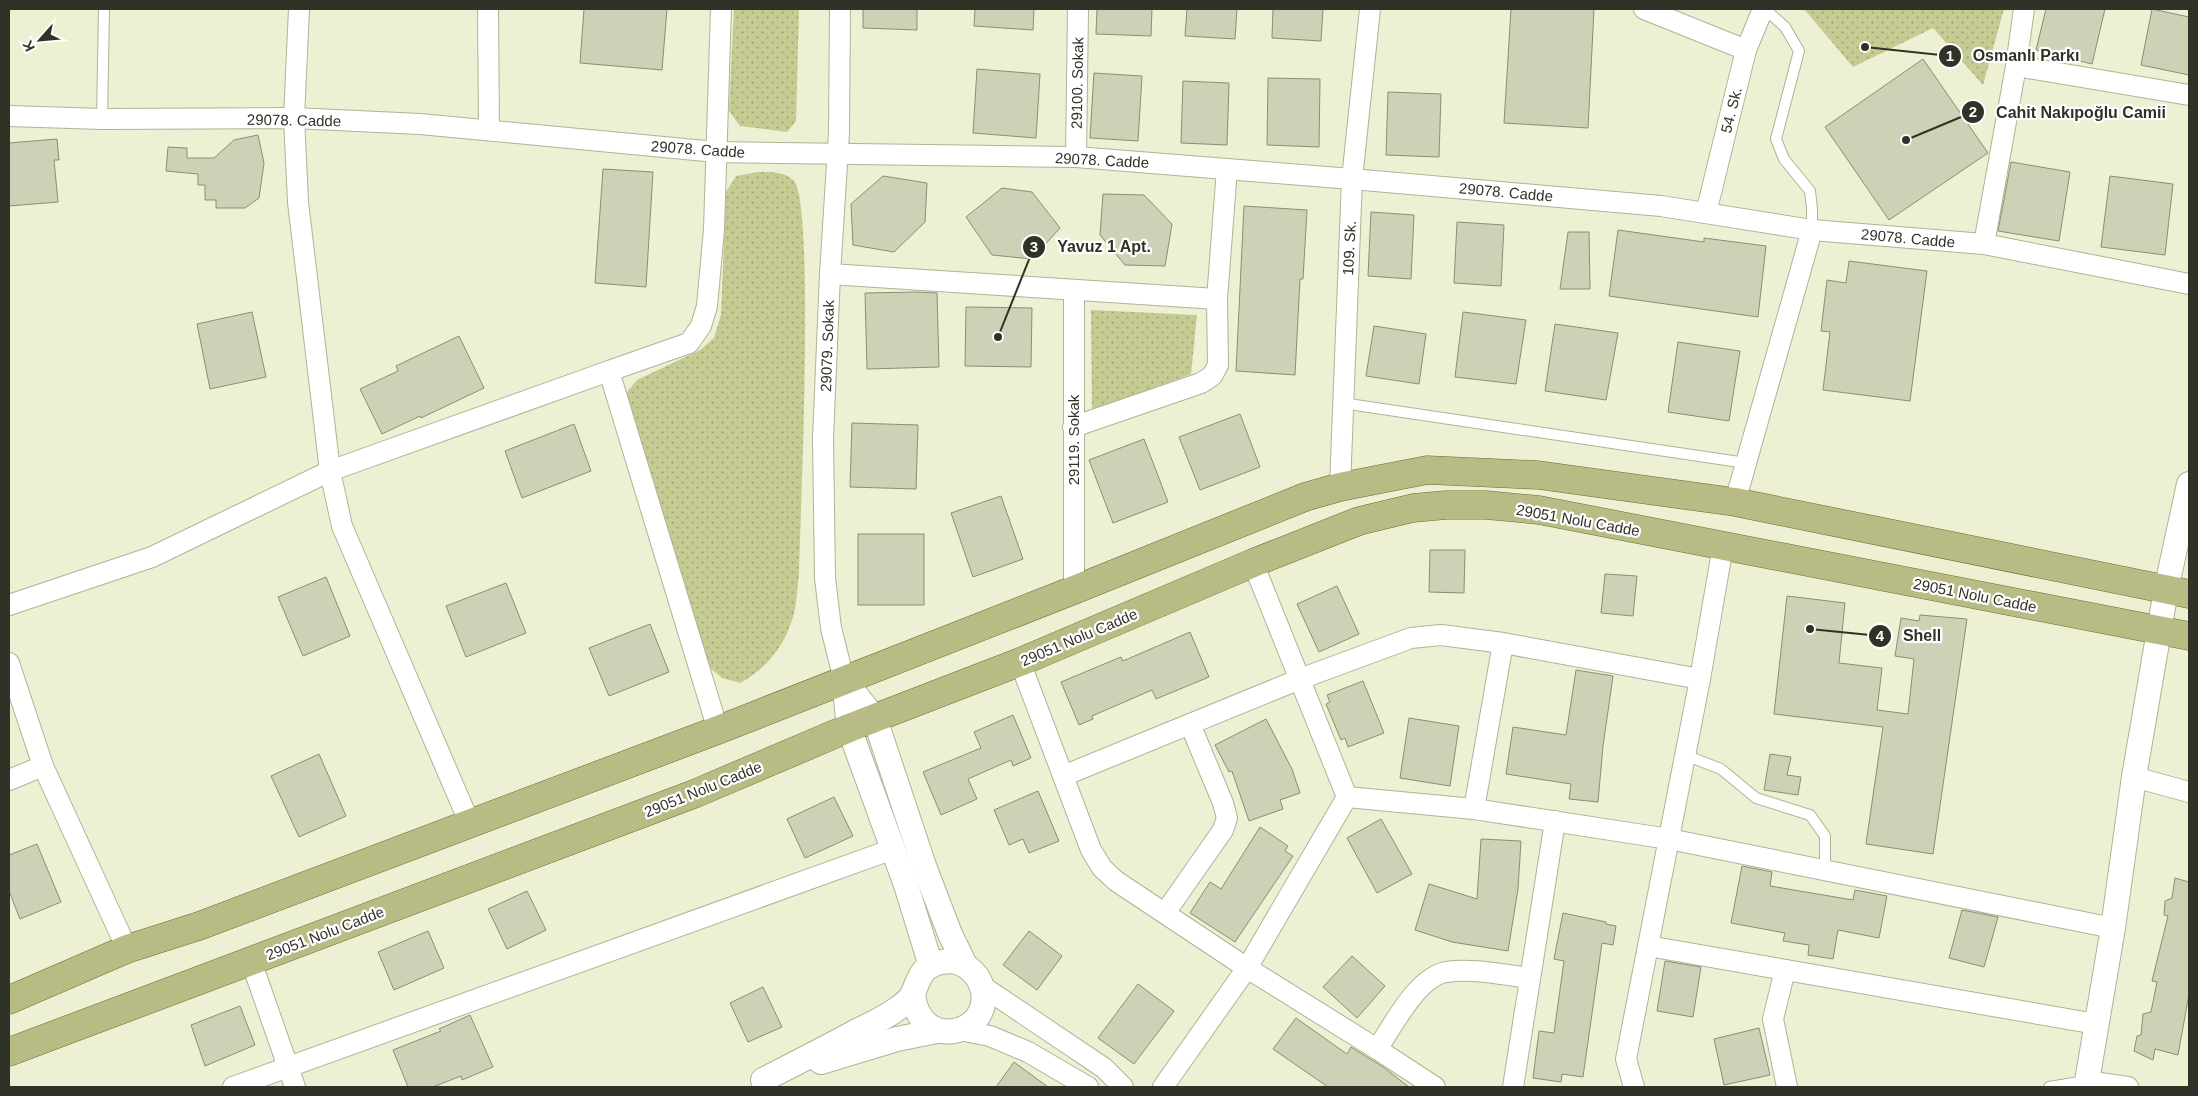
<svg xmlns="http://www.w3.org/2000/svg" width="2198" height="1096" viewBox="0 0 2198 1096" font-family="Arial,sans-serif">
<defs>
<pattern id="grass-dots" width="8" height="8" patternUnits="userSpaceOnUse" patternTransform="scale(1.25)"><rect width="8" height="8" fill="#c6cb93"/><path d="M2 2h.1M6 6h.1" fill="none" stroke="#a1a578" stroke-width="1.8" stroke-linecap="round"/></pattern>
</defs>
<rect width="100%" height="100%" fill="#edf0d2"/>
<g fill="url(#grass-dots)">
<polygon points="734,9 799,9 796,121 787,132 740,126 729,111"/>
<polygon points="1804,9 2004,9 1983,85 1933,28 1853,67"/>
<path d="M758,172c13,0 26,-1 36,9 21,24 6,341 5,393 -2,14 -2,30 -6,43 -9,30 -26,51 -53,66l-18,-5 -13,-11 -86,-270 14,-17 63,-30 14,-12 7,-24 5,-122 10,-16z"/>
<polygon points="1091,310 1197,315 1191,374 1092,411"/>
</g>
<g fill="#ced1b5" stroke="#8b8e73">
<polygon points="584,9 667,9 662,70 580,63"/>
<polygon points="863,9 917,9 917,30 863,28"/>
<polygon points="975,9 1034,9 1033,30 974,26"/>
<polygon points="1097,9 1152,9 1151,36 1096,34"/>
<polygon points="1187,9 1237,9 1235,39 1185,36"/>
<polygon points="1273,9 1323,9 1321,41 1272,38"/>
<polygon points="1511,9 1594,9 1588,128 1504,123"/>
<polygon points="2046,9 2105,9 2092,64 2036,50"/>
<polygon points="2152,9 2189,17 2189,75 2141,65"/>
<polygon points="1923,59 1988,153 1889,220 1825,127"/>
<polygon points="977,69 1040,74 1036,138 973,133"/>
<polygon points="1094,73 1142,76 1138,141 1090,138"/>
<polygon points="1268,78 1320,79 1319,147 1267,145"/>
<polygon points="1183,81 1229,83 1227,145 1181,143"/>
<polygon points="1388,92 1441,94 1439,157 1386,155"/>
<polygon points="258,135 264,163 259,198 245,208 216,208 216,200 205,200 205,185 198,185 198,174 166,171 168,147 187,148 187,158 214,158 234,140"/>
<polygon points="57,139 59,160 54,160 58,202 9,206 9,143"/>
<polygon points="2011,162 2070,172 2059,241 1998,231"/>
<polygon points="603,169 653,172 646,287 595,283"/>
<polygon points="883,176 927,183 925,222 894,252 853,245 851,204"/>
<polygon points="2110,176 2173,184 2165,255 2101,247"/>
<polygon points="1002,188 1032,192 1060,228 1032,259 992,255 966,217"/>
<polygon points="1103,194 1144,195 1172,224 1165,266 1125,265 1100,235"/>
<polygon points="1244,206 1307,210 1303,279 1300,279 1295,375 1236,371"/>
<polygon points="1371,212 1414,215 1411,279 1368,276"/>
<polygon points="1457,222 1504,225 1501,286 1454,283"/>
<polygon points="1618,230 1704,242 1704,238 1766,246 1758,317 1609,296"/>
<polygon points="1568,232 1589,232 1590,289 1560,289"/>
<polygon points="1849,261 1927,271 1910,401 1823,390 1830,332 1821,331 1827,280 1846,283"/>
<polygon points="917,292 937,293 939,367 867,369 865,293"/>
<polygon points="966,307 1032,308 1031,367 965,366"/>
<polygon points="252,312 266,377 210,389 197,324"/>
<polygon points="1463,312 1526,320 1516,384 1455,377"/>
<polygon points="1555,324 1618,333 1606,400 1545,391"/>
<polygon points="1374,326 1426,334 1419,384 1366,376"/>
<polygon points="459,336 484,388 421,418 420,416 382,434 360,389 398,371 396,366"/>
<polygon points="1678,342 1740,351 1729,421 1668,412"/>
<polygon points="1240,414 1260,467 1200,490 1179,437"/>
<polygon points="852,423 918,425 916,489 850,487"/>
<polygon points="574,424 591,471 522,498 505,451"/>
<polygon points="1144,439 1168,502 1113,523 1089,460"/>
<polygon points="1001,496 1023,559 973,577 951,513"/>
<rect x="858" y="534" width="66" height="71"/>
<polygon points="1430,550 1465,550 1464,593 1429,592"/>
<polygon points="1605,574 1637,576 1633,616 1601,613"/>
<polygon points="326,577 350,636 303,656 278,597"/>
<polygon points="506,583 526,633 466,657 446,606"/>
<polygon points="1337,586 1359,634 1319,652 1297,604"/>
<polygon points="1787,596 1845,603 1839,663 1882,668 1877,710 1908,714 1914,659 1895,656 1901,618 1919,621 1920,615 1967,619 1933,854 1866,844 1883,727 1774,714"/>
<polygon points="650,624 669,672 609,696 589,648"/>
<polygon points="1190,632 1209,677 1156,699 1152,690 1092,716 1093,719 1079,725 1061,682 1121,657 1123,661"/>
<polygon points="1576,670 1613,676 1603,746 1598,802 1569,799 1571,784 1506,774 1513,727 1566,735"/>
<polygon points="1363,681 1384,733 1348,747 1345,738 1341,740 1326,704 1330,702 1327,695"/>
<polygon points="1013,715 1031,758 1013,766 1011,760 968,779 977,799 941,815 923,772 981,748 974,732"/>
<polygon points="1409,718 1459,726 1450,786 1400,778"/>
<polygon points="1266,719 1292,769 1300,793 1280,800 1283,809 1249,821 1232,771 1229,772 1215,745"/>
<polygon points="319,754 346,816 299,837 271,776"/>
<polygon points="1770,754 1791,757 1787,775 1801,777 1798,795 1764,790"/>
<polygon points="1038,791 1059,841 1029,853 1023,839 1009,845 994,810"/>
<polygon points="834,797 853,836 805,858 787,819"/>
<polygon points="1381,819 1412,874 1377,893 1347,838"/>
<polygon points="1260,827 1288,846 1285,851 1293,856 1235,942 1190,913 1210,882 1221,889"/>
<polygon points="1481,839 1521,841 1518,889 1508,951 1452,942 1415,930 1429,884 1477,899"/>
<polygon points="37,844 61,902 20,919 9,891 9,855"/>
<polygon points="1742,866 1772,872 1770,886 1853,900 1855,890 1887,896 1879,938 1838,930 1833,959 1808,955 1809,945 1783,941 1785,933 1731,923"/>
<polygon points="2175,878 2189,882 2189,994 2178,1055 2155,1049 2153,1060 2134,1051 2137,1036 2141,1035 2143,1014 2151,1012 2157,982 2152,981 2168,916 2164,915 2165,901 2172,898"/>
<polygon points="527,891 546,930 507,949 488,909"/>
<polygon points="1962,910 1998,917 1984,967 1949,958"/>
<polygon points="1563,913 1606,922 1606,924 1616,926 1613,945 1602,943 1583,1077 1562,1074 1561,1082 1533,1078 1539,1031 1554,1033 1564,961 1554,959"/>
<polygon points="428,931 444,968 394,990 378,952"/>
<polygon points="1029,931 1062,956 1037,990 1003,965"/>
<polygon points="1352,956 1385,986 1357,1018 1323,987"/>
<polygon points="1665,961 1701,967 1693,1017 1657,1011"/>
<polygon points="1138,984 1174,1011 1134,1064 1098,1038"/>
<polygon points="763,987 782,1027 748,1042 730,1003"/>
<polygon points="240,1006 255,1045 205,1066 191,1025"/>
<polygon points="470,1015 493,1067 462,1080 461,1076 433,1087 408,1087 393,1050 441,1031 439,1029"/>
<polygon points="1296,1018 1347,1054 1351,1047 1383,1067 1409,1087 1328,1087 1273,1049"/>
<polygon points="1759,1028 1770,1075 1724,1085 1714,1039"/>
<polygon points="1014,1062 1048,1087 996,1087"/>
</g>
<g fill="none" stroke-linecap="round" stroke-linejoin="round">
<defs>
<g id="service">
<polyline points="1765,9 1785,27 1799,51 1776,139 1784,159 1810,191 1812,209 1812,230"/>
<polyline points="102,119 104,9"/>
<polyline points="1342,403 1746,463"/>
<polyline points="1685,755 1721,769 1756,798 1810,815 1825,836 1825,870"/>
<polyline points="2049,1087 2086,1081"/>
</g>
<g id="minor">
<polyline points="299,9 294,118 298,202 330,471 342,526 470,824"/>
<polyline points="488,9 489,130"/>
<polyline points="840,9 839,132 830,274 823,438 825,578 831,628 844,680"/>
<polyline points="1644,9 1746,50"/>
<polyline points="2016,66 2189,95"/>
<polyline points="9,116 102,119 294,118 420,124 716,152 1076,157 1352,179 1661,206 1812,230 1984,244 2189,284"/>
<polyline points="1076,157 1078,9"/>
<polyline points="1706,213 1746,50 1763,9"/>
<polyline points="1984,244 2016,66 2024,9"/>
<polyline points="830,274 1217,299"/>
<polyline points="1074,290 1074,590"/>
<polyline points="1073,427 1201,383 1212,376 1218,365 1217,299 1227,169"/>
<polyline points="1340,487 1352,179 1370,9"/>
<polyline points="1735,502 1812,230"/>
<polyline points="1253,563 1347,797 1474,809 1669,839 2113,928"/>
<polyline points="9,605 152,557 330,471 609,371"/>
<polyline points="1020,662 1091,850 1102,868 1116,881 1247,968 1163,1087"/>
<polyline points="9,663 43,766 127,949"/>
<polyline points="718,730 609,371 689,343 701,326 707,306 714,229 721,9"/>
<polyline points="1063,776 1300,679 1411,638 1441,635 1503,643"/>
<polyline points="2134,777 2189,792"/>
<polyline points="9,780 43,766"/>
<polyline points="1347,797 1247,968 1377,1049 1435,1087"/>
<polyline points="1474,809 1503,643 1700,679"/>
<polyline points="1165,913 1223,830 1227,818 1223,803 1190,724"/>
<polyline points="1648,946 2096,1024"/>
<polyline points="251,961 295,1087"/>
<polyline points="1785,970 1773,1019 1787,1087"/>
<polyline points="982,986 1104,1068 1123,1087"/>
<polyline points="960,1030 990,1036 1028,1052 1088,1087"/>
<path d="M1377,1049c16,-23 40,-72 69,-77 27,-4 57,3 84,6"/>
<polyline points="2086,1081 2128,1087"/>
<polyline points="233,1087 893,849"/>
<polyline points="1513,1087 1555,821"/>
<polyline points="1634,1087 1626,1059 1700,679 1723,546"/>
</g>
<g id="tertiary">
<polyline points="844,680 875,719 924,866 950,934 965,965"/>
<polyline points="844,680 849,728 906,885 931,966"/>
<polyline points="821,1062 897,1039 937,1031"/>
<path d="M763,1080c31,-16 63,-32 94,-49 12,-6 26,-12 37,-20 6,-4 17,-12 19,-18 7,-16 9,-28 29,-31 20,-4 38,11 41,30 7,44 -64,60 -70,2"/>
<polyline points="2086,1087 2113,928 2134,777 2166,590 2189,484"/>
</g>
<g id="primary">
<polyline points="9,1000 127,949 199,926 718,730 1074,590 1305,497 1340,487 1427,470 1538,475 1735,502 2189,594"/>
<polyline points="9,1052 694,794 849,728 1020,662 1253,563 1359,521 1413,508 1446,505 1486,505 1539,510 2189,636"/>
</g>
</defs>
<use href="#service" stroke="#b0b397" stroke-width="12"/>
<use href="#minor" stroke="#b0b397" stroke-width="22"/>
<use href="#tertiary" stroke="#b0b397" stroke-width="26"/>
<use href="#primary" stroke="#6a6e2e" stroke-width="29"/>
<use href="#service" stroke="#fff" stroke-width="10"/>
<use href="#minor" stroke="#fff" stroke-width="20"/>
<use href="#tertiary" stroke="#fff" stroke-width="24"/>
<use href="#primary" stroke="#b8bb83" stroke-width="28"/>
</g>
<g text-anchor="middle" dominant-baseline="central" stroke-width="4.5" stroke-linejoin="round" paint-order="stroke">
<g font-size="15" fill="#313227" stroke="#fff">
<text transform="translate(1077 83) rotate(-89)">29100. Sokak</text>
<text transform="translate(1731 110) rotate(-76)">54. Sk.</text>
<text transform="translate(294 120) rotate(1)">29078. Cadde</text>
<text transform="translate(698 149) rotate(4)">29078. Cadde</text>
<text transform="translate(1102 160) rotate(3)">29078. Cadde</text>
<text transform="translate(1506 192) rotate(5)">29078. Cadde</text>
<text transform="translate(1908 238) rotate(5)">29078. Cadde</text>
<text transform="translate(1349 248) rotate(-87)">109. Sk.</text>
<text transform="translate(827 346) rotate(-88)">29079. Sokak</text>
<text transform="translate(1073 440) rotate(-90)">29119. Sokak</text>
<text transform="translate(1578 520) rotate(10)">29051 Nolu Cadde</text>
<text transform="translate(1975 595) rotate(11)">29051 Nolu Cadde</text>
<text transform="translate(1079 637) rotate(-23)">29051 Nolu Cadde</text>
<text transform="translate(703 789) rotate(-22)">29051 Nolu Cadde</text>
<text transform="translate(325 933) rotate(-21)">29051 Nolu Cadde</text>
</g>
</g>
<path fill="none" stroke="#313227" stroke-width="2" d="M1865 47L1950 56M1906 140L1973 112M998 337L1034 247M1810 629L1880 636"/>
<g fill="#313227" stroke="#fff" stroke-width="2">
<circle cx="1865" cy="47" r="5"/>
<circle cx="1906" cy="140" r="5"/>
<circle cx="998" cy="337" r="5"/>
<circle cx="1810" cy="629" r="5"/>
<circle cx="1950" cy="56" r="12"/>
<circle cx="1973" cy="112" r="12"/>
<circle cx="1034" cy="247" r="12"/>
<circle cx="1880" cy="636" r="12"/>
</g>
<g font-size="15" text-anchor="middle" font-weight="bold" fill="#fff">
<text x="1950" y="61">1</text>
<text x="1973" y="117">2</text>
<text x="1034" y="252">3</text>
<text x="1880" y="641">4</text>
</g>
<g font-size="16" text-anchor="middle" font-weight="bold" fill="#313227" stroke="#fff" stroke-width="4.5" stroke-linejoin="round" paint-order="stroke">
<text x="2026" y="61">Osmanlı Parkı</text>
<text x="2081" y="118">Cahit Nakıpoğlu Camii</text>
<text x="1104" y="252">Yavuz 1 Apt.</text>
<text x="1922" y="641">Shell</text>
</g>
<rect width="2198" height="1096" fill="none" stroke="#313227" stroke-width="20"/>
<g transform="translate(40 40) rotate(243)" stroke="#ffffff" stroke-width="4" paint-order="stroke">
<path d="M0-4L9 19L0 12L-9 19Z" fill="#313227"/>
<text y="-8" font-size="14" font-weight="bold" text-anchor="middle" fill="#313227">K</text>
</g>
</svg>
